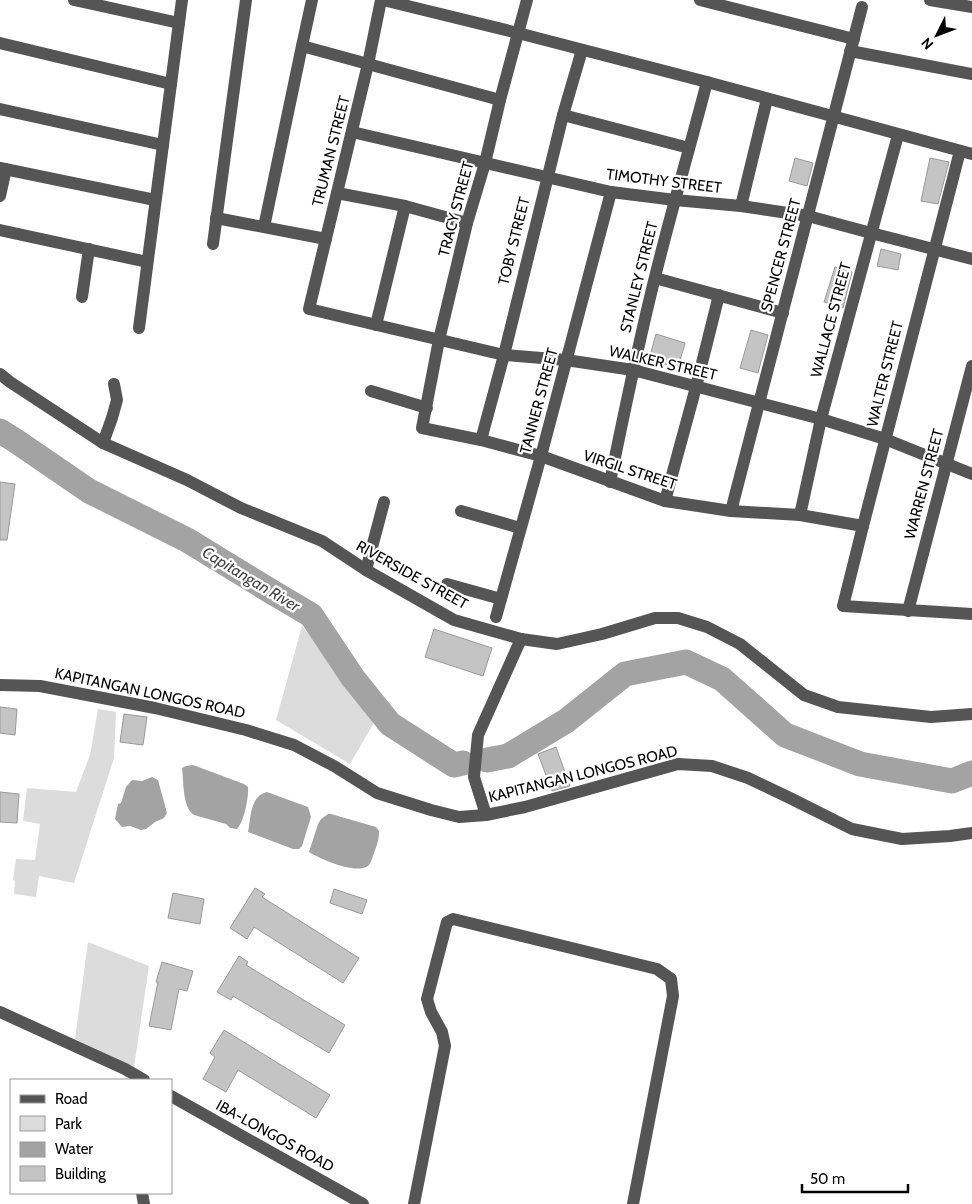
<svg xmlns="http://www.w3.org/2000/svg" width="972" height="1204" viewBox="0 0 972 1204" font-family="Cabin,sans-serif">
<rect width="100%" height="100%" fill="#fff"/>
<g fill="#dcdcdc">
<polygon points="302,626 376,719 350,764 276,720"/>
<polygon points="98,709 116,712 114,758 74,883 39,876 36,897 14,894 15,881 13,880 16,859 35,860 40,824 23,821 27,788 76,792 90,755"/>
<polygon points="88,942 149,966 134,1067 75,1039"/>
</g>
<g fill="#a3a3a3">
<path d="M193,765l51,19 4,3c1,10 -4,35 -11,42l-7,-1 -4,-4 -32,-9c-12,-8 -10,-33 -12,-47l4,-2z"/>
<polygon points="152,777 158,780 167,813 164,818 155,822 146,829 141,830 130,826 122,827 115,819 118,804 121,803 126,787 132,780 142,781"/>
<path d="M267,792l41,15 3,10 -9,29 -3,3h-6l-45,-17c3,-15 2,-36 19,-40z"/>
<path d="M328,814h3l45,13 3,4c0,7 -1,12 -4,19 -2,5 -3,11 -6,15 -11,11 -49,-6 -60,-13l9,-28 3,-5z"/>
</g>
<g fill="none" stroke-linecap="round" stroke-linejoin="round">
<g stroke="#a3a3a3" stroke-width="25">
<polyline points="0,431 16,441 89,491 187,540 272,592 311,615 353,678 390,724 454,765 463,763"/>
<polyline points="487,760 508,756 566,721 625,674 686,662 722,679 785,735 860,764 952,781 972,773"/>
</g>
</g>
<g fill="#c4c4c4" stroke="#999">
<polygon points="795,158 813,163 807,186 789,181"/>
<polygon points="930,158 949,162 938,204 921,201"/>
<polygon points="881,249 901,254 898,270 877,266"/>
<polygon points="835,267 852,272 843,308 824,302"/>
<polygon points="751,330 768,335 758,373 740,368"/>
<polygon points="656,334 685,343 678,368 649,359"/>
<polygon points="0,482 15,484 7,540 0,540"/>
<polygon points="434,629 492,648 483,676 425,657"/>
<polygon points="0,707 17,709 15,735 0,733"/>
<polygon points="124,714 147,717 143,745 120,742"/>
<polygon points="556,747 570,786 552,791 538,754"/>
<polygon points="0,792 19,794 17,823 0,822"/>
<polygon points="255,888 265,894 262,897 359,958 343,983 254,927 247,939 230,928"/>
<polygon points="334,889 367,900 362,914 330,903"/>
<polygon points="173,893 204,899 200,924 168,918"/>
<polygon points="239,956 248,962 246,965 345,1025 329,1053 233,996 231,1000 217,992"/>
<polygon points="162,962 193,971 187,991 179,989 171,1030 149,1026 158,982 156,982"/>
<polygon points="224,1030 330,1095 316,1118 238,1070 226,1092 203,1079 215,1057 210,1053"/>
</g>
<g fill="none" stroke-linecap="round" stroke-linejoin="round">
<g stroke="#555" stroke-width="12">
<polyline points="74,0 179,23"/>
<polyline points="381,0 368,64 309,309 504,355 566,360 633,370 821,419 885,439 972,474"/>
<polyline points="383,0 518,33 707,82 972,154"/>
<polyline points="527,0 500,100 485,163 467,223 439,340 422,428 481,440 541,456 665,501 731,511 800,515 863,526"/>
<polyline points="700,0 854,39"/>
<polyline points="930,0 972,7"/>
<polyline points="0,43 171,84"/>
<polyline points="302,46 500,100"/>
<polyline points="850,51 972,74"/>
<polyline points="0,109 163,145"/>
<polyline points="563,115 689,148"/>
<polyline points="352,132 611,192 675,200 741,206 808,216 871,233 972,259"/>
<polyline points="960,151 863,526 843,606 972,614"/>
<polyline points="0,168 155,200"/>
<polyline points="337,193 405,206 467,223"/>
<polyline points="0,196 6,169"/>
<polyline points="741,206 767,99"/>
<polyline points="216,218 326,239"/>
<polyline points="264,227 302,46 312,0"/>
<polyline points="0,230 147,262"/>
<polyline points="213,244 246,0"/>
<polyline points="655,278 783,313"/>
<polyline points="82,297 89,249"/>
<polyline points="376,325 405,206"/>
<polyline points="139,328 182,0"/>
<polyline points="0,374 10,382 103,443 187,480 241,508 322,541 366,570 454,620 521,639 557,644 602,634 655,618 678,618 707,627 740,644 804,695 838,707 931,717 972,714"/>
<polyline points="371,391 427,408"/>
<polyline points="481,440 504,355 563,115 582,50"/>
<polyline points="103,443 112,418 117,400 114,384"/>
<path d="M610,482c14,-69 28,-137 45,-205 16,-65 35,-130 52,-195"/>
<polyline points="665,501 696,387 719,295"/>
<polyline points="461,511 520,528"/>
<polyline points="731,511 862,7"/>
<polyline points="800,515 821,419 898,135"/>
<polyline points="366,570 384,502"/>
<polyline points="447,584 501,599"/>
<polyline points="908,611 972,366"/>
<polyline points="496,617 541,456 611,192"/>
<polyline points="0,685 40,686 155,708 246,730 294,745 334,766 377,793 431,810 459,817 486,815 525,807 678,764 712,766 748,778 792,799 852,829 902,839 950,836 972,833"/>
<polyline points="486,815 474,777 478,735 521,639"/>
<polyline points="0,1012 125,1069 144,1080"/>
<polyline points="171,1096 363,1204"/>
<polyline points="142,1193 144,1204"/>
<polyline points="414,1204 445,1046 442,1032 431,1012 427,999 447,922 453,919 657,969 671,979 673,996 633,1204"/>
</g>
</g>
<g text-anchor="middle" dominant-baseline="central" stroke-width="4.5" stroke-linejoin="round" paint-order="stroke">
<g font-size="15" fill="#000" stroke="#fff">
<text transform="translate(331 151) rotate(-76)">TRUMAN STREET</text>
<text transform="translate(664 181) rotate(7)">TIMOTHY STREET</text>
<text transform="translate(456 209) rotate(-75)">TRACY STREET</text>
<text transform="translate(514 241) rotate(-76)">TOBY STREET</text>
<text transform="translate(781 255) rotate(-75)">SPENCER STREET</text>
<text transform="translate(639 277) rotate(-76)">STANLEY STREET</text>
<text transform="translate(831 320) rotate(-75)">WALLACE STREET</text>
<text transform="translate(663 363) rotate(13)">WALKER STREET</text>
<text transform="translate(885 374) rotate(-76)">WALTER STREET</text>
<text transform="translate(539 401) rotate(-75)">TANNER STREET</text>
<text transform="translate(630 470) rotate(18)">VIRGIL STREET</text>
<text transform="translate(924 484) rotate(-75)">WARREN STREET</text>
<text transform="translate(412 575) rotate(29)">RIVERSIDE STREET</text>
<text transform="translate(150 693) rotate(12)">KAPITANGAN LONGOS ROAD</text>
<text transform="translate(583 774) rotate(-14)">KAPITANGAN LONGOS ROAD</text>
<text transform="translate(275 1136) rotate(29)">IBA-LONGOS ROAD</text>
</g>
<g font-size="16" font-style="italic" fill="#444" stroke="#fff">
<text transform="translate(251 579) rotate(31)">Capitangan River</text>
</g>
</g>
<rect x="10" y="1079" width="162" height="115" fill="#ffffff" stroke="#999999"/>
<rect x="20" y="1095" width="25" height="8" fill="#555555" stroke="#999999"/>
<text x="55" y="1104" font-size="15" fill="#000000">Road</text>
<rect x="20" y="1116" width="25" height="15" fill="#dcdcdc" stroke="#999999"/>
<text x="55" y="1129" font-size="15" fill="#000000">Park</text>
<rect x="20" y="1142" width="25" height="15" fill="#a3a3a3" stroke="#999999"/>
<text x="55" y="1154" font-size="15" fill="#000000">Water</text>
<rect x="20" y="1166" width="25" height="15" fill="#c4c4c4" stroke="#999999"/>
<text x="55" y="1179" font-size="15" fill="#000000">Building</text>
<g transform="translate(937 35) rotate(228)" stroke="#ffffff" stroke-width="4" paint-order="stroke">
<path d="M0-4L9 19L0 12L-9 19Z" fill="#000000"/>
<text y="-8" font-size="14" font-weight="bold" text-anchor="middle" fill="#000000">N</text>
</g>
<path d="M802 1184v8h106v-8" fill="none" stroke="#000000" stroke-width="2.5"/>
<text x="810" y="1184" font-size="15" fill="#000000" stroke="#ffffff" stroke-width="4" paint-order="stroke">50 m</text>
</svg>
